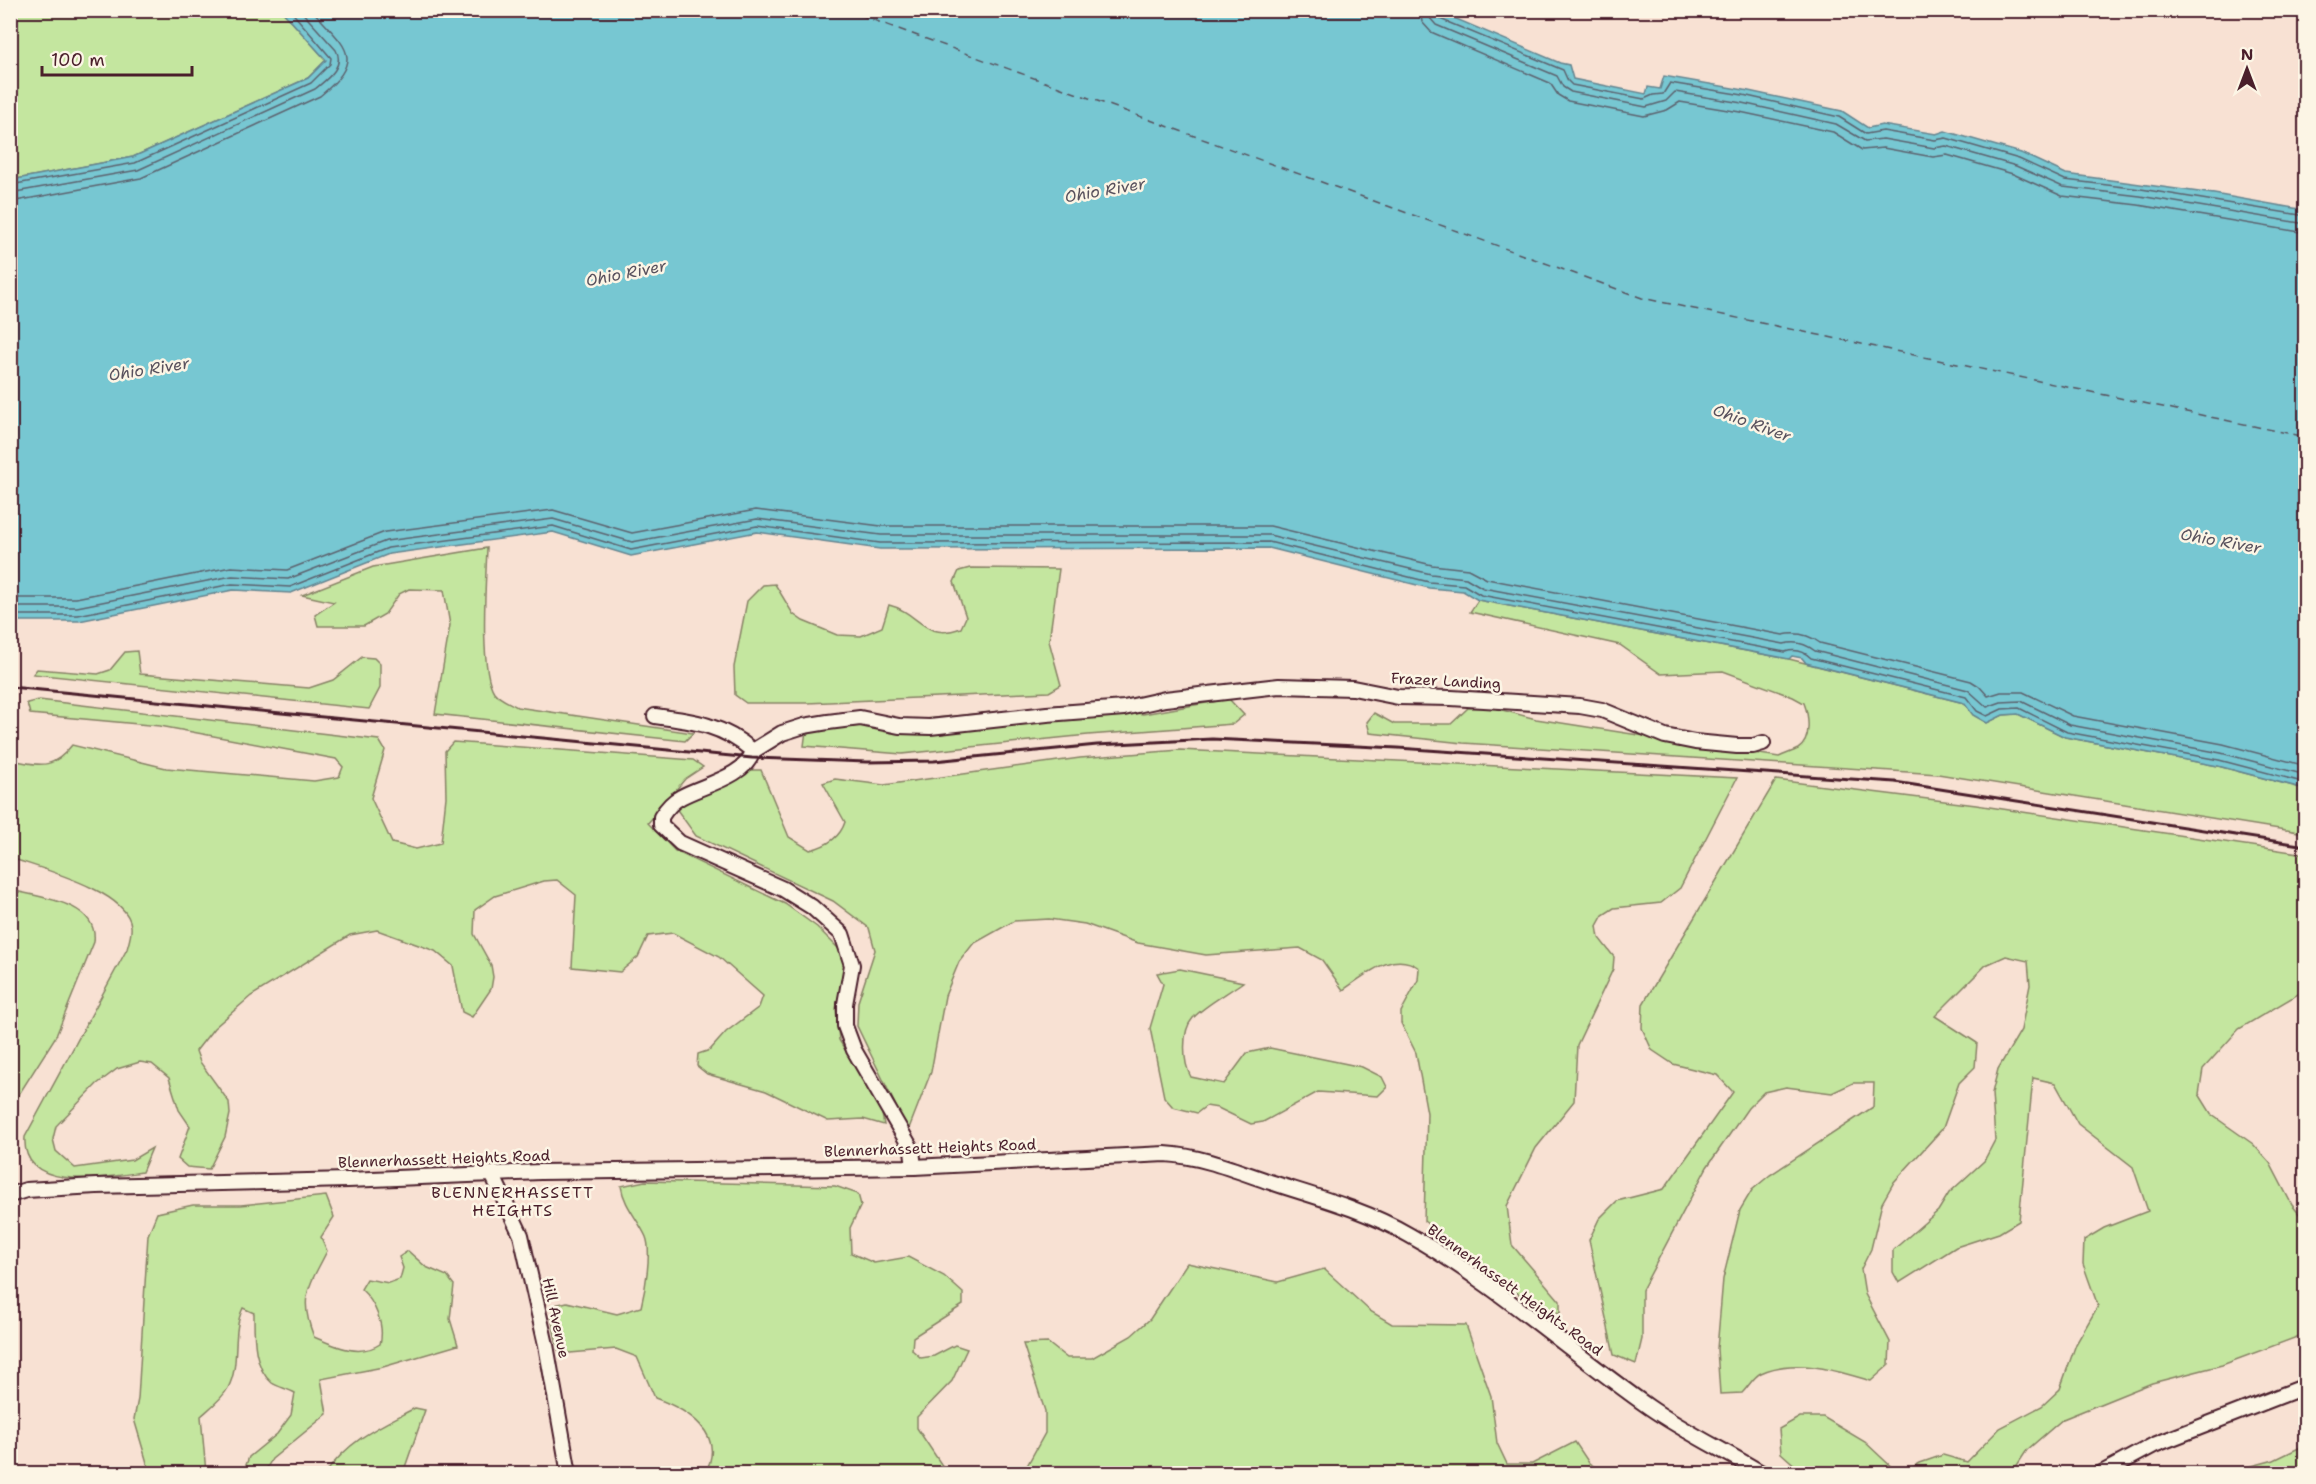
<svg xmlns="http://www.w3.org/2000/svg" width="2316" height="1484" viewBox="0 0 2316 1484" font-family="'Shantell Sans',sans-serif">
<rect width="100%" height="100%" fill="#f8e1d3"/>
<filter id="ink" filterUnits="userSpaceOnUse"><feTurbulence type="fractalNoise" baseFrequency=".0167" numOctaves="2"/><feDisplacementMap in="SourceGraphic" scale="12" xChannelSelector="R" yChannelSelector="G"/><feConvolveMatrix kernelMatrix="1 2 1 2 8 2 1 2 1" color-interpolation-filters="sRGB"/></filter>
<g filter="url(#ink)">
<g fill="#c4e69f" stroke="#878265" stroke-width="1.5">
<polygon points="11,11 282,11 326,60 308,78 133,157 11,180"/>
<path d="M487,548c-1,30 -8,121 7,144 5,7 16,11 23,15l176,26 -8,8 -250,-27 15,-89 -6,-35 -35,-1 -10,5 -14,20 -21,12h-46l-3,-11 19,-13 -32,-7 71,-28z"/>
<path d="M970,568l89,1 -10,72 12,44 -12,7 -242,11h-61l-11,-8 -1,-28 13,-66 16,-16 12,-1 18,30 10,7 34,14 24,1 21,-9 7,-22c30,7 35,37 72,23l5,-11 -12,-35 5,-11z"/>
<path d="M1478,600l311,59 175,44 9,12 14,8 16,-8 15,-1 47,23 153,29 87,23v44l-367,-59 -475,-31 -93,-10 -3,-11 7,-9 20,11h57l17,-16 23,-1 45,12 243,38c6,-3 13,-5 19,-8 14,-9 11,-33 6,-46l-11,-6 -70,-26 -62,3 -41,-29 -150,-33z"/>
<polygon points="137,651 140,674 309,688 333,680 362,657 374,658 380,664 380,688 369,709 33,674 37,669 98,674 110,670 125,652"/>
<polygon points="1229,699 1244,715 1233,724 1088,735 902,754 804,746 807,723 925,719 1070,704 1143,714"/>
<path d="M39,700l340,40 6,10 -14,48 21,45 24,6 25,-6 5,-46 -1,-46 8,-9 240,18 10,7 -18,12 -37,44 27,28 110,53 32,23 30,30 -11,52 3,31 42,68 3,17 -21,-6 -35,2 -62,-30 -59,-17 -10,-8 1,-12 12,-4 16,-18 33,-25 4,-11 -44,-39 -46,-24 -25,3 -10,21 -18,15 -48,-5 4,-72 -19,-15 -13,1 -49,15 -20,14 -1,24 17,31 2,12 -2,12 -19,28 -10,-5 -9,-46 -18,-15 -58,-21 -27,5 -99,61 -37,32 -18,23 4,11 29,40 1,12 -5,23 -16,32 -22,-2 -9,-8 12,-33 -11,-16 -10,-32 -17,-14 -12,-2 -23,7 -20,15 -41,42 -3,13 3,12 19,17 57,-8 20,-12 -10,24c-35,5 -121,22 -117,-35l102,-188c2,-7 5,-16 4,-23 -3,-35 -92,-58 -120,-68v-98c28,5 41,11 61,-15l94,23 148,13 25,-4 4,-10 -7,-8 -176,-33 -130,-12 -3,-11z"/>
<path d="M1180,750l557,28 -57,110 -19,15 -47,5 -11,7 -6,11 2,12 15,19 -1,12 -36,76 -3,56 -38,47 -29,58 5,39 48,56v12l-23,-5 -113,-87 3,-108 -11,-60 -15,-30v-11l17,-32 1,-12c-26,-19 -53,7 -76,22l-21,-30 -22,-12 -94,7 -68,-12 -53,-19 -36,-5 -35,2 -41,23 -14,18 -14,34 -14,76 -23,59 -51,-105 1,-24 17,-52 -6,-22 -36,-27 -137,-65 -21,-29 72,-37h14l28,67 21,13c16,-4 30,-12 35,-28l-22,-39 12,-4 49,6 196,-27z"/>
<path d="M1776,780l200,25 329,49v136l-66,39 -36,40 -4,25 13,21 41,29 17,19 22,42 13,16v113l-83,31 -70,18 -89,36 -36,31 -15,23h-110l18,-10 23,-8 24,7 33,-34 42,-22 18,-17 16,-45 22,-38 -15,-42 1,-24 20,-12 44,-17 -15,-44 -55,-43 -23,-41 -22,-5 -14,143 -20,12 -43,14 -57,36 -6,-11v-22l45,-39 11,-18 35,-32 11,-21 -3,-47 6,-24 23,-39 9,-45 -2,-24 -22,-5 -20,9 -51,51 42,27 -2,24 -16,16 -16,45 -49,54 -12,21 -11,46 -10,20 4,25 25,48 -1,23 -18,16c-34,-10 -75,-24 -110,-8 -7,3 -13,14 -19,20l-22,1 -3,-45 6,-70 17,-69 12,-20 18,-15 103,-68 1,-24h-21l-21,10 -46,-6 -22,5 -16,16 -41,59 -65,123v49l-6,25 -22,-9 -25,-115 10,-21 18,-18 47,-12 69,-97 -16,-17 -44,-11 -21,-14 -10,-22 1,-24z"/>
<path d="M11,890c28,7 88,12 83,52l-38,94 -45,71z"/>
<path d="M1180,969l63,13c-15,11 -38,23 -50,36 -12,13 -10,45 -2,59l33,7 23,-31 23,-5 92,19 20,10 5,10 -9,9 -60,-4 -55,30 -12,2 -33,-16 -12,-2 -9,7 -24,-6 -9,-10 -14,-69 13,-44 -6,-11z"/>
<path d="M645,1181l190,5 23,8 3,11 -11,23 1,25 23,10 34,-6 36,19 19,17v12l-50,32 -1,13 9,8 13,-2 21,-11 12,4 -15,32 -35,36v11l30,45h-242c22,-39 -17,-63 -50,-75l-18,-41 -21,-8 -46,4 -12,-3 -7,-34 4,-11 12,-3 50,12 24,-7c4,-16 11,-55 5,-70 -8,-18 -22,-31 -25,-51z"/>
<path d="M326,1196l8,21 -13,20 6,14c-18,36 -29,46 -13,86 21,9 45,21 66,7 5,-19 -5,-42 -19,-55l6,-10 22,4 11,-4 3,-11 -4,-11 9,-6 18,16 21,9 7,9 -4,34 8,26 -75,22 -62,12 6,35 -55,45 -8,14h-21l6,-16 28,-23 14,-19 4,-22c-7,-4 -17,-6 -23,-10 -19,-16 -18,-48 -18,-70l-11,-5c-12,25 -2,56 -15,80 -6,11 -18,20 -27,28l5,57h-56l-16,-54 4,-20 10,-164 9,-22 36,-8h48z"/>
<polygon points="1187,1263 1278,1282 1324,1269 1370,1311 1392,1324 1466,1325 1491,1396 1497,1443 1507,1464 1532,1464 1575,1442 1589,1463 1604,1473 1023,1473 1045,1433 1045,1411 1023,1344 1048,1343 1067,1358 1092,1358 1131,1336 1150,1319"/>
<path d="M415,1408l10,2 -22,63h-77c24,-34 53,-46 89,-65z"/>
<polygon points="1800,1417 1823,1417 1865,1442 1898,1473 1808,1473 1798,1468 1781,1453 1779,1429"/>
<polygon points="2305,1445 2305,1473 2226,1473 2274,1460"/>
</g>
<polygon fill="#77c7d2" stroke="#65848f" stroke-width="1.5" points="1401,11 1409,13 1440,12 1560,63 1569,65 1573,79 1646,94 1648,87 1660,89 1664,76 1744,90 1842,111 1868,128 1882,125 1936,134 1945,131 2021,153 2066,174 2214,194 2305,210 2305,789 2218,766 2065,737 2018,714 2003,715 1987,723 1973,715 1964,703 1806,663 1802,658 1792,656 1789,659 1478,600 1463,591 1429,588 1269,548 880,549 757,532 631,556 553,532 389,554 291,593 233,590 79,621 11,621 11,180 133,157 308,78 326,60 282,11"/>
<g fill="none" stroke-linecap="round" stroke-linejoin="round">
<g stroke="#5c626e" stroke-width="1.5">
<polyline points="1420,10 1422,22 1431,32 1550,83 1558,95 1568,101 1644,116 1667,110 1680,102 1740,112 1833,132 1862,150 1883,148 1933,157 1947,155 2013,174 2062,196 2138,205 2306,233"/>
<polyline points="1429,10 1430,18 1436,25 1557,76 1563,87 1571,92 1646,107 1666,101 1675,92 1742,103 1836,124 1865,141 1883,139 1934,148 1946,146 2016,166 2063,187 2140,196 2306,224"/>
<polyline points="1436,10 1440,19 1563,70 1568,81 1572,85 1644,99 1653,95 1663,94 1670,83 1743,95 1839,117 1866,134 1883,131 1935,140 1946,138 2019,159 2065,180 2141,189 2306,216"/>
<polyline points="10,185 135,163 311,83 330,64 331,58 290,10"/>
<path d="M10,193l128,-23 177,-81c12,-10 30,-22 21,-39l-36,-40"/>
<path d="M10,202l131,-24 179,-82c47,-39 25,-49 -8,-86"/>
<path d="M10,598h66l155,-31 56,3 98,-38 168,-22 79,23 124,-23 125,16h389l162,39 36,4 19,10 296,56c13,-3 26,0 37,8l151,38 8,5 9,10 13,-4h22l50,24 150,28 83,22"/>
<path d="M10,607h67l155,-31 56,3 98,-38 167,-22 79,23 125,-23 124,16h388l162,39 35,4 17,10 301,56c11,-3 22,0 31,7l153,39 19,17 14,-5 20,-1 49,24 151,28 85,22"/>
<path d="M10,615h68l154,-31 58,3 98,-39 165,-22 78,24 126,-24 123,17 389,-1 160,40 35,3 17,10 304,57c10,-3 19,-1 26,6l155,39 11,14 10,5 15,-7 17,-1 48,24 152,28 87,23"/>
</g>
<polyline stroke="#58515d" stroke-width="1.5" stroke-dasharray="8 6" stroke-linecap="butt" points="846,10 1642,298 2306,437"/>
<defs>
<g id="minor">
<path d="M655,716c39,5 68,9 98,35l29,-18 22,-7 24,-4 32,-4 39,8 31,1 117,-13 77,-6 41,-9 114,-13 74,2 45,9 53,1 129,8 22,4 63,26 30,6 42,4h16l10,-3"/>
<path d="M753,751c-7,26 -51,34 -72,46 -8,4 -15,12 -20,20v8l19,18 103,46 29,18 30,27 10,31 -7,39v22l9,24 58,100 2,17"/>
<polyline points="492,1174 521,1235 546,1345 569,1474"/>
<path d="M10,1195l16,-5 70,-4 252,-6 192,-8 374,-5 251,-13c36,2 70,16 105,28 47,15 96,28 139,53 86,48 160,116 240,172 36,25 76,44 114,67"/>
<polyline points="2100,1474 2154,1445 2306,1386"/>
</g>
</defs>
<use href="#minor" stroke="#4a1f2b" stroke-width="18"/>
<use href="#minor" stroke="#fcf5e5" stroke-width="14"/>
<polyline stroke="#4a1f2b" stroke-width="3" points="10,687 752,758 867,762 934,761 1097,745 1212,739 1398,748 1895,782 2306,846"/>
</g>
</g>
<g text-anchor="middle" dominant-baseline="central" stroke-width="5" stroke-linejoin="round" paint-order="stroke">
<g font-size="15" fill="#4a1f2b" stroke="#fcf5e5">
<text transform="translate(1446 681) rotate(3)">Frazer Landing</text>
<text transform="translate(930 1148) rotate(-2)">Blennerhassett Heights Road</text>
<text transform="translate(444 1159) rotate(-2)">Blennerhassett Heights Road</text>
<text transform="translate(1515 1290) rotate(36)">Blennerhassett Heights Road</text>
<text transform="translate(556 1318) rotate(78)">Hill Avenue</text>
</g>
<g font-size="16" font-style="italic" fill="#58515d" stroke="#fcf5e5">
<text transform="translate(1105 190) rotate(-10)">Ohio River</text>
<text transform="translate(626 273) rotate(-11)">Ohio River</text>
<text transform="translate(149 369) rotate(-9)">Ohio River</text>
<text transform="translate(1752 423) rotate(20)">Ohio River</text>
<text transform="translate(2221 541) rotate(10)">Ohio River</text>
</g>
<g font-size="16" letter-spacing="1.5" fill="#4a1f2b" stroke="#fcf5e5">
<text x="513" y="1192">BLENNERHASSETT<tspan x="513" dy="18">HEIGHTS</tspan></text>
</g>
</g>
<rect width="2316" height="1484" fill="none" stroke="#fcf5e5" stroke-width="36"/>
<rect x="18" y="18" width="2280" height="1448" fill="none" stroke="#4a1f2b" stroke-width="2" filter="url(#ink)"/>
<g transform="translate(2247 69)" stroke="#fcf5e5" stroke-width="4.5" paint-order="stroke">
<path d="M0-4.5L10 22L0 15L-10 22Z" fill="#4a1f2b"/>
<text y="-9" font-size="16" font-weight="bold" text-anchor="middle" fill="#4a1f2b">N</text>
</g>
<path d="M42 66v9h150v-9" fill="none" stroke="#4a1f2b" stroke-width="3"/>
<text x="51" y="66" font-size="18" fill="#4a1f2b" stroke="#fcf5e5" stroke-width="4.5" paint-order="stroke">100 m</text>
</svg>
